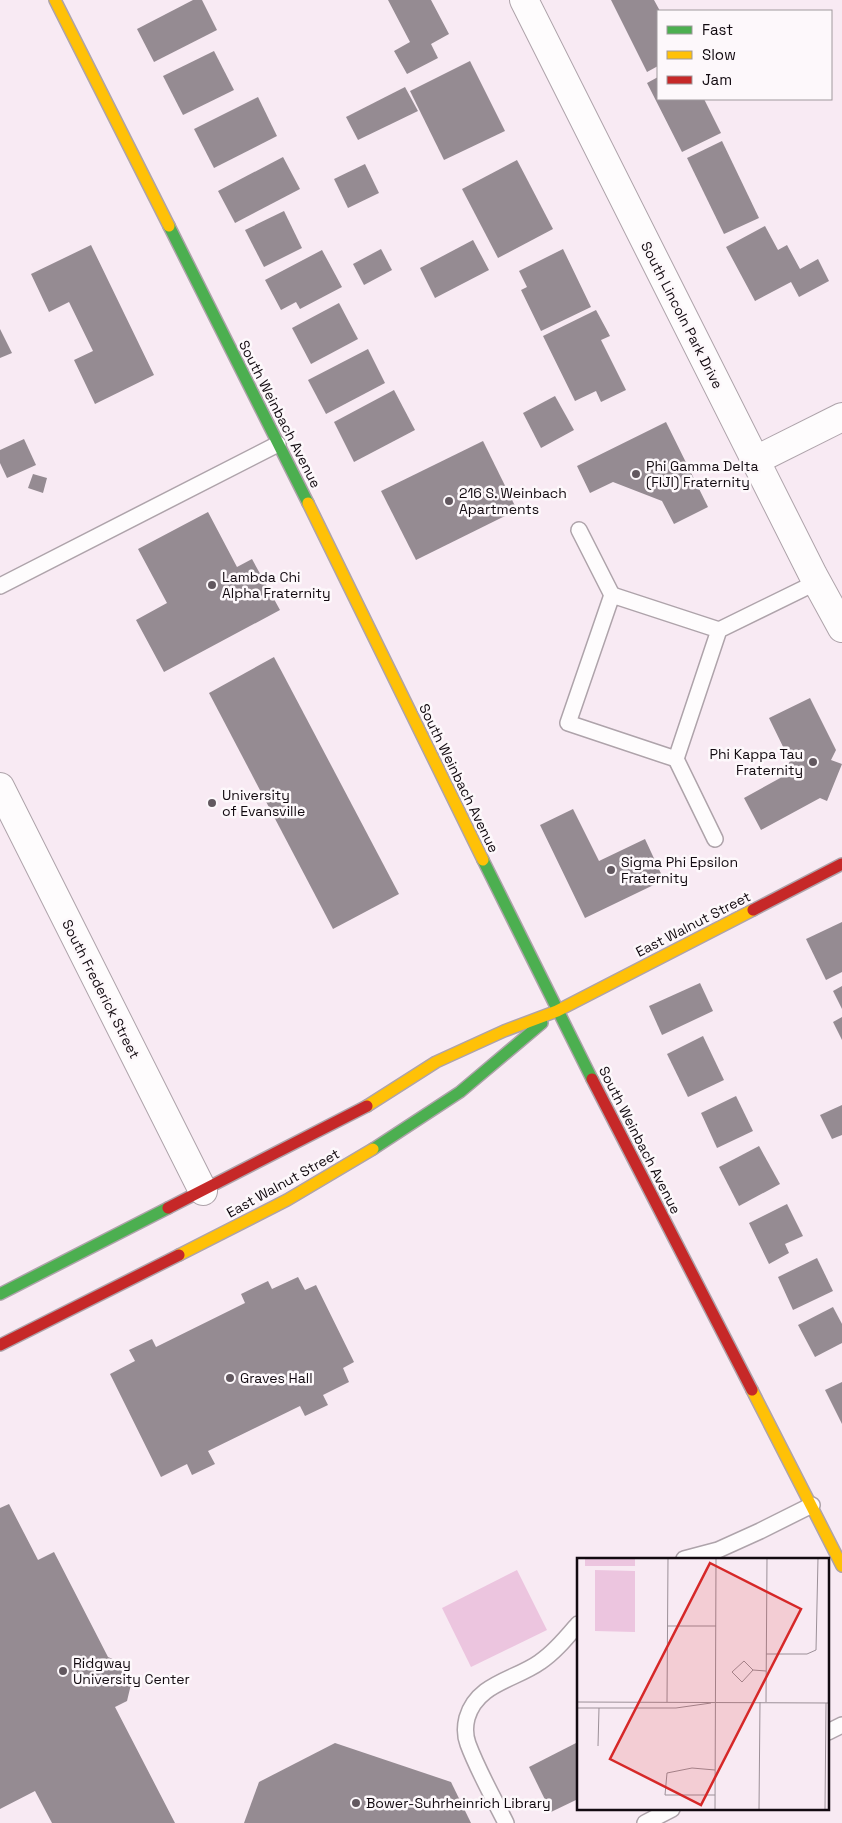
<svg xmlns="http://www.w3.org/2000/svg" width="842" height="1823" viewBox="0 0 842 1823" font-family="'Space Grotesk',sans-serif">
<rect width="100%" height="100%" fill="#f8eaf3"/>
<polygon fill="#ecc5df" points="517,1570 547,1630 471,1667 442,1608"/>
<g fill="#958b92">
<polygon points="193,0 202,0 217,30 154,62 137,29"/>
<polygon points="388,0 431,0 449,34 431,44 438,58 407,74 394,51 410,42"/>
<polygon points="611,0 654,0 660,11 658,11 658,66 647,72"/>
<polygon points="214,51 234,90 183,115 163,76"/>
<polygon points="470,61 505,131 444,160 410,91"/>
<polygon points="658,77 658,99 704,99 721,133 682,152 647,83"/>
<polygon points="405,87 418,111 358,140 346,117"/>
<polygon points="258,97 277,136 214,168 194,129"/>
<polygon points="722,141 759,218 724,234 687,158"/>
<polygon points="283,157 300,189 235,223 218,191"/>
<polygon points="517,160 553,229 498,258 462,189"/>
<polygon points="365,164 379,193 348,208 334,179"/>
<polygon points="284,211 302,248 264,267 245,230"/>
<polygon points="765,226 778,250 787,245 800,269 818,259 829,281 799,297 791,282 755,301 726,247"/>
<polygon points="473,240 489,270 435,298 420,268"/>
<polygon points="91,245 154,375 95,404 74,360 93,351 69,302 49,312 31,274"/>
<polygon points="381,249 392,270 364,285 353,264"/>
<polygon points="563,249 591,307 541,331 521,290 527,287 519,271"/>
<polygon points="322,250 342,287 300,309 296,302 281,310 265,280"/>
<polygon points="339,303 358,339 311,364 292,328"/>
<polygon points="596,310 610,336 601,340 626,390 601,402 596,391 575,401 543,336"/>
<polygon points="0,329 12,353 0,358"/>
<polygon points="368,349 385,383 326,414 308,380"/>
<polygon points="394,390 415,430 354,462 334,422"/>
<polygon points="555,396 574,430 541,448 523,413"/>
<polygon points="666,422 708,507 674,524 662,501 613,482 590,493 577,466"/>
<polygon points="24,439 36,465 7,478 0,463 0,450"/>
<polygon points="483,441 517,510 416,560 381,491"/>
<polygon points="33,474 47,478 43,493 28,488"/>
<polygon points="208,512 237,567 252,559 280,610 164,672 136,620 167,603 138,549"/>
<polygon points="274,657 399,894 333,929 209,693"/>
<polygon points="810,698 836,750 831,760 842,764 827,801 820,798 761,830 744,798 782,777 790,761 769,718"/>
<polygon points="573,809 599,861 645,839 664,880 585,918 540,825"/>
<polygon points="842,922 842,972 826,980 806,939"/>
<polygon points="700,983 713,1011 662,1035 649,1006"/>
<polygon points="842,986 842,1009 833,991"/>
<polygon points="842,1017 842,1040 833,1022"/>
<polygon points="703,1036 724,1080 688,1097 667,1054"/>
<polygon points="736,1096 753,1131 717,1148 701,1113"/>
<polygon points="842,1105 842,1135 832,1139 820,1115"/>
<polygon points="759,1146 780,1184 739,1206 719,1167"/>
<polygon points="787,1204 803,1236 785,1244 789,1253 769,1264 749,1223"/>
<polygon points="817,1258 833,1291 793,1310 778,1277"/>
<polygon points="298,1277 305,1290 316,1285 354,1362 343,1368 349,1382 323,1395 328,1405 305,1416 300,1406 208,1451 215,1464 192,1475 187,1464 161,1477 110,1374 135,1361 129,1350 152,1339 156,1347 245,1303 241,1294 268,1281 272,1289"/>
<polygon points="833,1307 842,1324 842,1343 815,1357 798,1325"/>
<polygon points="842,1382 842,1424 825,1390"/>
<polygon points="9,1504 38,1560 54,1552 108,1657 122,1663 132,1680 127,1701 115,1707 175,1823 52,1823 35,1791 0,1809 0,1508"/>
<polygon points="578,1742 578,1799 551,1812 529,1767"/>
<polygon points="335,1743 451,1782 471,1823 244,1823 259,1782"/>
</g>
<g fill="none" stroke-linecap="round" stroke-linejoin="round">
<defs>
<g id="lane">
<polyline points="579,530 612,595"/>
<polyline points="0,586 278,444"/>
<polyline points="719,630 612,595 568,723 676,759 719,630 817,582"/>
<polyline points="676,759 715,839"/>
<polyline points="684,1559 718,1550 760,1531 812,1505"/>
<polyline points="828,1732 842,1725"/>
<path d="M506,1823c-13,-26 -28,-52 -38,-79 -3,-8 -3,-18 -1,-26 10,-35 48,-38 73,-56 15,-10 27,-25 38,-38"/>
<polyline points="645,1823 672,1809"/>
</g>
<g id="street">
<polyline points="524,0 813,575 842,628"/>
<polyline points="756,460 842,417"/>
<polyline points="0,787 203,1191"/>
</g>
<g id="fast">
<polyline points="169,226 308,503"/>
<polyline points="483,860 592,1079"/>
<polyline points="373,1149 460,1092 542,1023"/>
<polyline points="0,1294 168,1208"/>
</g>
<g id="slow">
<polyline points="55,0 169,226"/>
<polyline points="308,503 483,860"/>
<polyline points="367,1106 436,1062 504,1031 557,1011 753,910"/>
<polyline points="179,1255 287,1200 373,1149"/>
<polyline points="752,1390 842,1566"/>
</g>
<g id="jam">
<polyline points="753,910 842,864"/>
<polyline points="592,1079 752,1390"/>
<polyline points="168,1208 367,1106"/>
<polyline points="0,1345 179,1255"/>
</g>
</defs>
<use href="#lane" stroke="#aea3aa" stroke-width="18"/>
<use href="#street" stroke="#aea3aa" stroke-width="30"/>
<use href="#fast" stroke="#aea3aa" stroke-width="14"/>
<use href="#slow" stroke="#aea3aa" stroke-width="14"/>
<use href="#jam" stroke="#aea3aa" stroke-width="14"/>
<use href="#lane" stroke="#fefcfd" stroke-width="15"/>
<use href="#street" stroke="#fefcfd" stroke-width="28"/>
<use href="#fast" stroke="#4caf50" stroke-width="11"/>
<use href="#slow" stroke="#ffc107" stroke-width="11"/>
<use href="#jam" stroke="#c62828" stroke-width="11"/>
</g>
<g fill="#62585f" stroke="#fdf8fb" stroke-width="2">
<circle cx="636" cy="474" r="5"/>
<circle cx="449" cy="501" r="5"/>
<circle cx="212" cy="585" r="5"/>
<circle cx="813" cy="762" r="5"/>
<circle cx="212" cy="803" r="5"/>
<circle cx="611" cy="870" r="5"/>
<circle cx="230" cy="1378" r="5"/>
<circle cx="63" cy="1671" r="5"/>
<circle cx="356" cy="1803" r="5"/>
</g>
<g text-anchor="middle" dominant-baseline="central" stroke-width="5" stroke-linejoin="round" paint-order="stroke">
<g font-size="14" fill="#120a10" stroke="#fdf8fb">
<text transform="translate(682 315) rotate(63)">South Lincoln Park Drive</text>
<text transform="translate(280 414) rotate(63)">South Weinbach Avenue</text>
<text transform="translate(459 778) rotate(64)">South Weinbach Avenue</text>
<text transform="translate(693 924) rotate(-27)">East Walnut Street</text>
<text transform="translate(101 989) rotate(63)">South Frederick Street</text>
<text transform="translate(640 1140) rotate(63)">South Weinbach Avenue</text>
<text transform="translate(283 1183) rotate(-29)">East Walnut Street</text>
</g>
<g font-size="14" fill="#120a10" stroke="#fdf8fb" text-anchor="start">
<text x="646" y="466">Phi Gamma Delta<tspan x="646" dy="16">(FIJI) Fraternity</tspan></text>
<text x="459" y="493">216 S. Weinbach<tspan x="459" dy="16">Apartments</tspan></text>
<text x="222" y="577">Lambda Chi<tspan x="222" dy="16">Alpha Fraternity</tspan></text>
<text x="803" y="754" text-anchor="end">Phi Kappa Tau<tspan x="803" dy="16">Fraternity</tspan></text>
<text x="222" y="795">University<tspan x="222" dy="16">of Evansville</tspan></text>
<text x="621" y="862">Sigma Phi Epsilon<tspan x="621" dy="16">Fraternity</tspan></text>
<text x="240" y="1378">Graves Hall</text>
<text x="73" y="1663">Ridgway<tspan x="73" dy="16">University Center</tspan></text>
<text x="366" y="1803">Bower-Suhrheinrich Library</text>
</g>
</g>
<g transform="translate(577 1558)">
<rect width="252" height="252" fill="#f8eaf3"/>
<path d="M8,0h50v8h-50zM18,12l40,1v61l-40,-1z" fill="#ecc5df"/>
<path fill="none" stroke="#9c9098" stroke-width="1" d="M90,68h49M189,96h41l9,-4 2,-92M176,112l-9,-9 -12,11 10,10 11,-12 13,1M0,144l253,1M90,144l1,-144M189,144l1,-144M0,150h99l35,-5M21,188l1,-38M138,237h-50l2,-22 25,-5 23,2M138,252l1,-252M182,252l1,-108M248,252l1,-107"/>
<path fill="#d62828" fill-opacity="0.15" stroke="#d62828" stroke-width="2.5" d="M133,5l91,46 -100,196 -91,-46z"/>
<rect width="252" height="252" fill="none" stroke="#120a10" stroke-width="2.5"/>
</g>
<rect x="657" y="10" width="175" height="90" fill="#fdf8fb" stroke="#9f999d"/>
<rect x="667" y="26" width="25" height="8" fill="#4caf50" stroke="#9f999d"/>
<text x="702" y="35" font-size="15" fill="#120a10">Fast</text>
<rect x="667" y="51" width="25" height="8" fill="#ffc107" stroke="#9f999d"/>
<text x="702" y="60" font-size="15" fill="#120a10">Slow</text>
<rect x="667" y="76" width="25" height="8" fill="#c62828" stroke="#9f999d"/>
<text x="702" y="85" font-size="15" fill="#120a10">Jam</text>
</svg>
